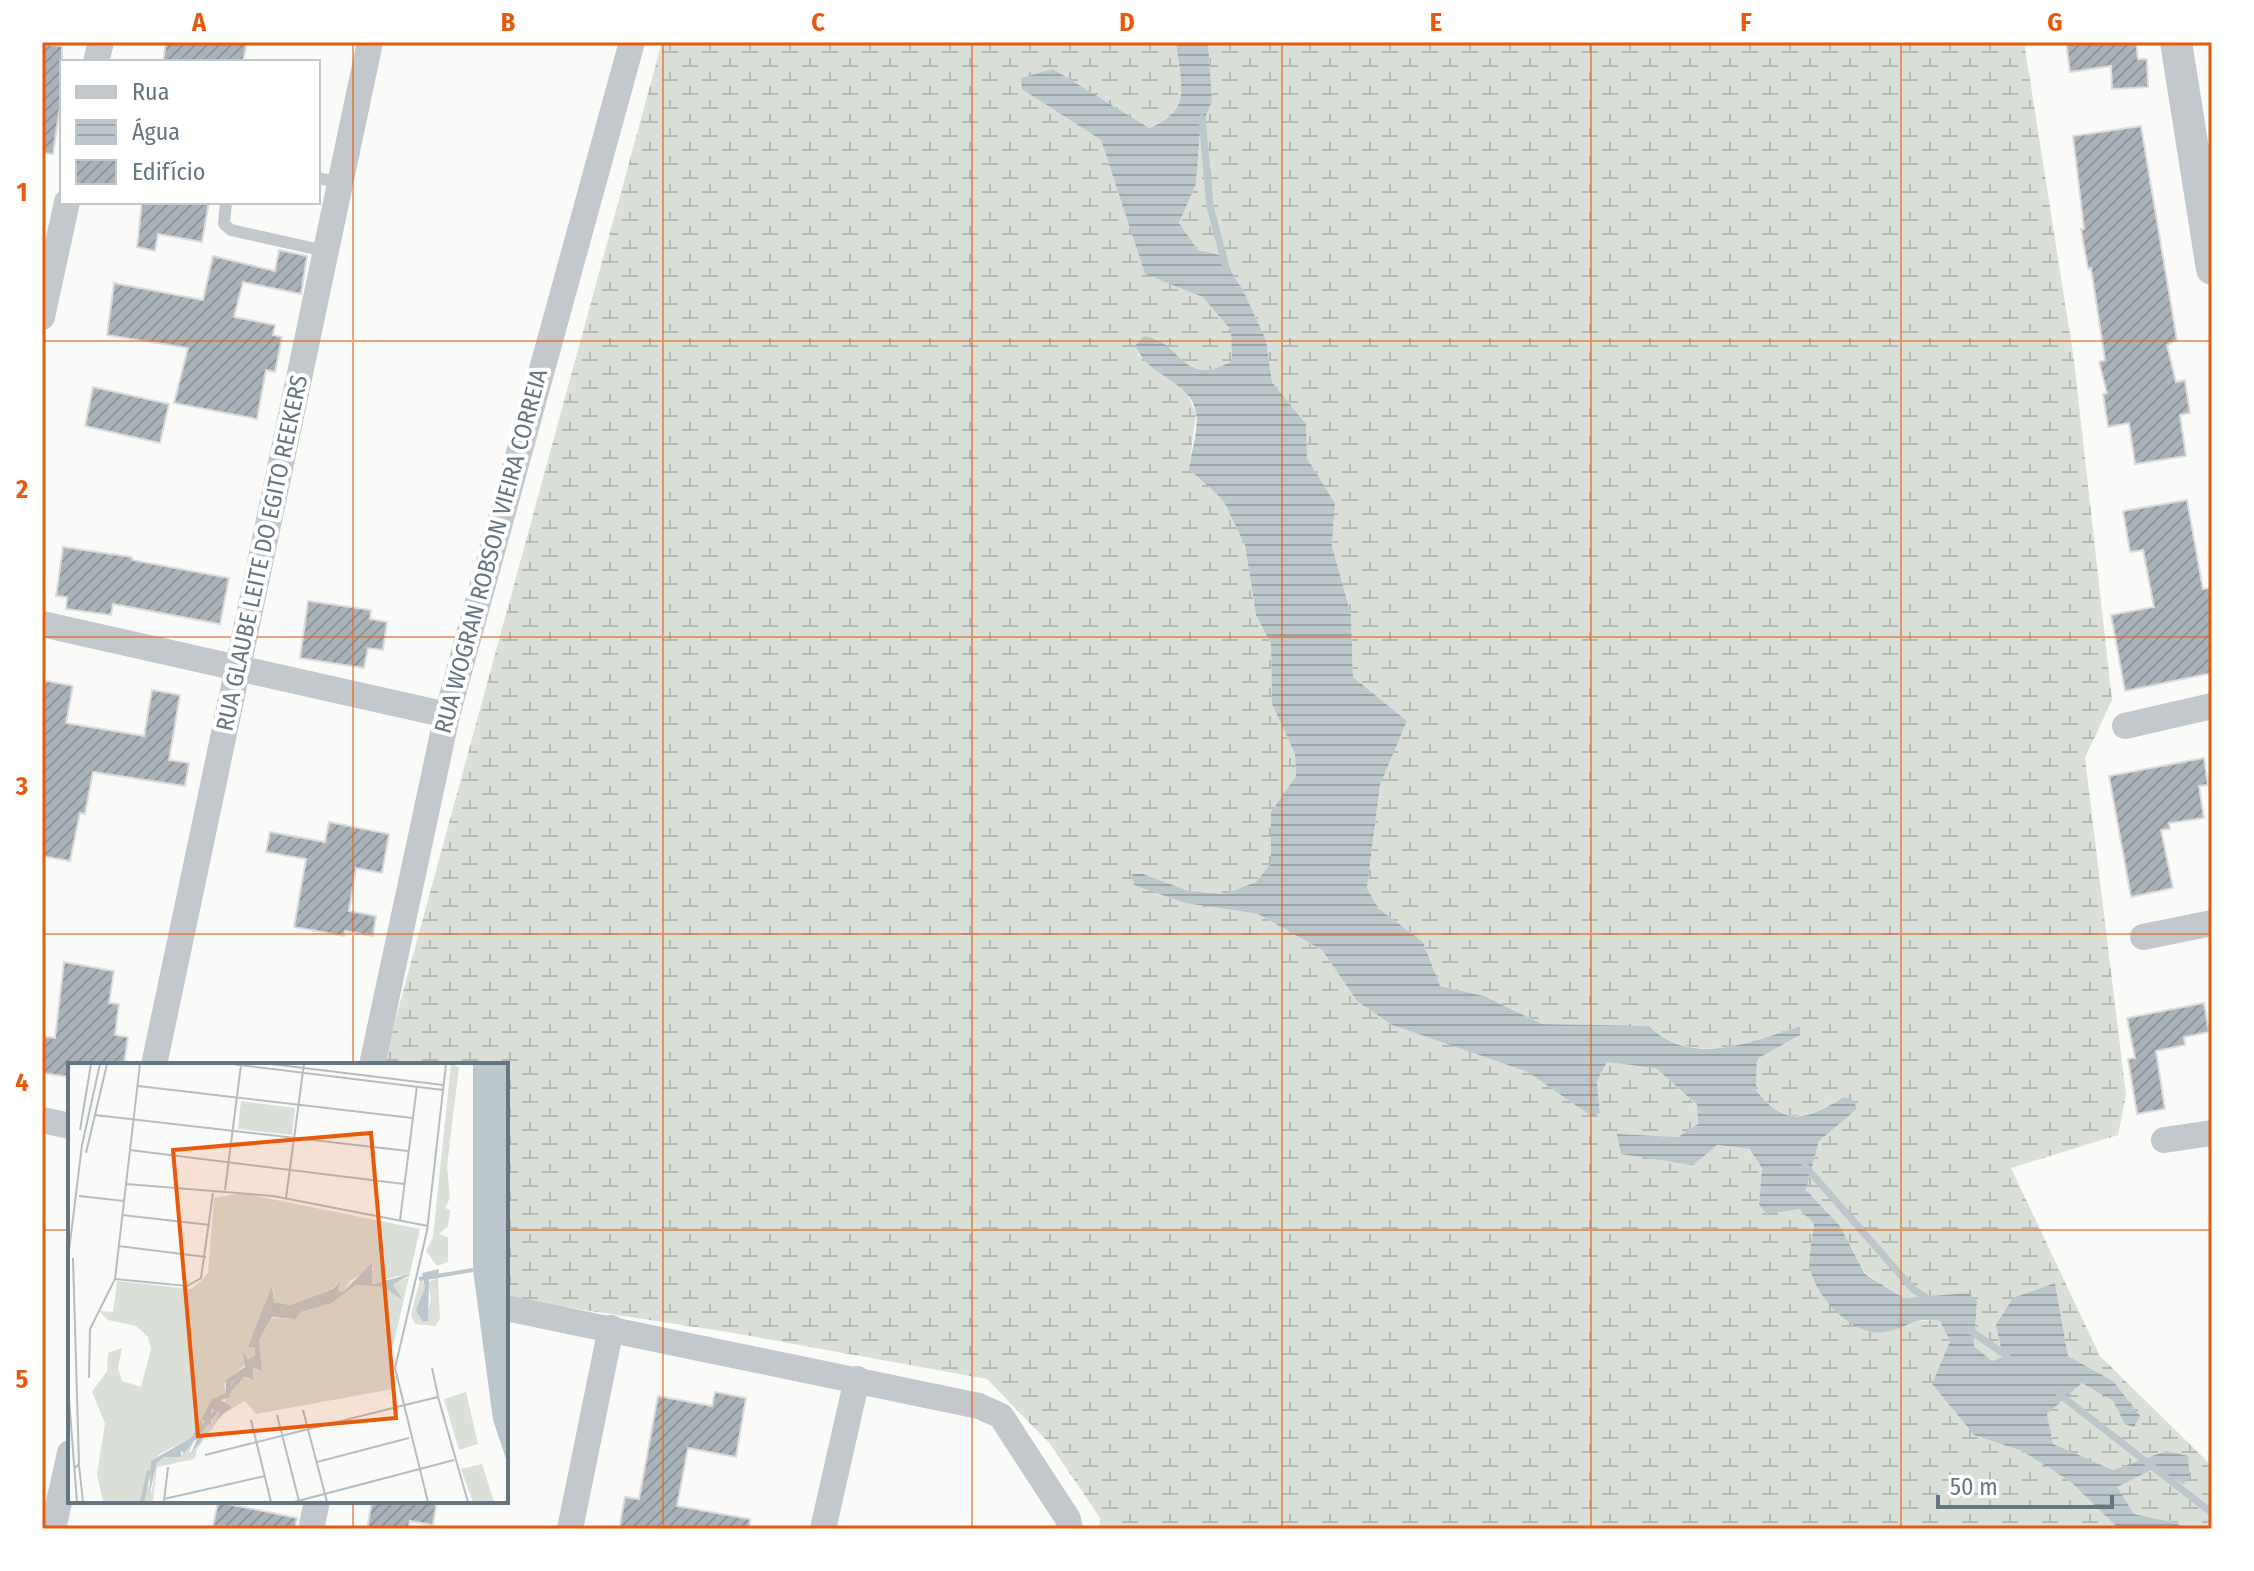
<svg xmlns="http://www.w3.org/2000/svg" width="2254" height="1571" viewBox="0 0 2254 1571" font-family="'Fira Sans Condensed',sans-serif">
<defs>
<pattern id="wetland-marsh" width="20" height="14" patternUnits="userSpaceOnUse" patternTransform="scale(2)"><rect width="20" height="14" fill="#dadfd7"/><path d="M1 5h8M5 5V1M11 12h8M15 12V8" fill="none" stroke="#b4b9b4"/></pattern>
<pattern id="water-rules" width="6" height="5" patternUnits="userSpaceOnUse" patternTransform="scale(2)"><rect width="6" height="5" fill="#bbc7cb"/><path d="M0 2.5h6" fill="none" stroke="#9ca6aa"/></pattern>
<pattern id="building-hatch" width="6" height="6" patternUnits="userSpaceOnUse" patternTransform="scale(2)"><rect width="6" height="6" fill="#aab3b9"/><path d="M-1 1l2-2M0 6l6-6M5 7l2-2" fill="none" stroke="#8e969c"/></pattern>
</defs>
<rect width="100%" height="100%" fill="#fafaf8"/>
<g fill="url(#wetland-marsh)">
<path d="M662,42h514c4,41 18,69 -28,86l-95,-59 -31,19 79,52 44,134 58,22 28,34 1,31c-38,20 -49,2 -77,-23l-17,17 47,35 11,23 -7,56 34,31 22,45 11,70 15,29 1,60 23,50 1,22 -25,36v51l-15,19 -32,12 -35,-3 -46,-17 42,29 73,11 64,36 35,51 35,24 137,47 62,44 9,-3 -3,-32 10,-19 49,5 41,39 1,18 -20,13 -60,-3 130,15 14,19 -3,36 40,5 15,15 -4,45 53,60c30,4 47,-12 77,-8l10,20 -18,43 42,51 48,16 49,31 48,47h-1020l1,-11 -50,-74 -63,-65 -259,-47 -222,-34v-233h-123z"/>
<path d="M1208,42h816l50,318 38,340 -27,58 41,337 -8,40 -107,33 89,188 112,110 -3,40 3,23h-31l-3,-6 -44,-9 -18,-27 39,-19 11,-17 -52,19 -61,-25 -6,-31 35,-31 31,18v-20l-45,-25 -13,-73 -52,75 -11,3 -18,-15 3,-45 -8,-8 -65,5 -39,-25 -25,-47 -34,-36 13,-49 38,-32 -15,-12c-35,23 -57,30 -86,-7l1,-31 43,-24v-9c-48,16 -109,41 -151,0l-107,-2 -58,-28 -44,-10 -17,-44 -45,-34 -11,-20 13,-103 27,-64 -54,-44 -2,-62 -19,-69 3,-43 -28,-45 -1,-34 -34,-42 -6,-42 -23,-50 -23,-35 -22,-5 -19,-27 17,-39 4,-53 12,-30z"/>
</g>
<path fill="url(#water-rules)" d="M1176,42h32l4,59 -12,30 -4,53 -17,39 19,27 22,5 23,35 23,50 6,42 34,42 1,34 28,45 -3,43 19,69 2,62 54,44 -27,64 -13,103 11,20 45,34 17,44 44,10 58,28 107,2c42,42 103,16 151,0v9l-43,24 -1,31c29,38 51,30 87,7l10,3 4,9 -38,32 -13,49 34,36 25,48 39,24 65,-5 8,8 -3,45 18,15 11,-4 -7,-32 17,-27 42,-15 13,73 45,25 27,35 -6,11 -9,-3 -12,-23 -31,-18 -35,31 6,30 60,26 53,-19 22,5 2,21 -7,7 -28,-16 -38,19 17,27 44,9 3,6h-62l-48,-47 -49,-31 -48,-16 -42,-51 18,-43 -10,-20c-30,-4 -29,6 -54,11 -32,6 -70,-34 -76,-64 -2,-12 3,-31 4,-44l-15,-15 -33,5 -7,-10 3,-36 -13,-19 -32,-4 -24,20 -72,-11 -4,-20 61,3 20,-13 -1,-19 -41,-37 -49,-6 -10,19 3,32 -9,3 -63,-44 -136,-47 -35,-24 -35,-51 -64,-36 -73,-11 -51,-18 -2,-11h11l46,17 35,3 32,-12 15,-19v-51l25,-36 -1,-22 -23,-50 -1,-60 -15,-29 -11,-70 -22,-45 -34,-31c2,-16 10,-41 7,-56 -5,-34 -53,-38 -60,-68l8,-9c40,6 36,53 88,25l-1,-31 -28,-33 -58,-23 -44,-134 -79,-51 -1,-11 32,-9 96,59c45,-17 31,-46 27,-86z"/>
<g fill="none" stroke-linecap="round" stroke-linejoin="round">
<g stroke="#bbc7cb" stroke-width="7">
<polyline points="1202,118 1210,206 1227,271"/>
<polyline points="1805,1166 1913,1289 1929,1300"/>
<polyline points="1968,1329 2007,1356"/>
<polyline points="2059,1394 2212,1513"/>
</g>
</g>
<g fill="url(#building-hatch)" stroke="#dcdcda" stroke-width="2">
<polygon points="166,42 247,42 243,62 163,62"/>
<polygon points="2066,42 2136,42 2138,59 2147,59 2148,87 2112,89 2111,66 2070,72"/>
<polygon points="42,44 62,46 62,93 53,154 42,153"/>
<polygon points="2141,126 2177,340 2167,345 2176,382 2185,380 2190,413 2180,415 2186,456 2135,464 2129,423 2108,427 2103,394 2107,393 2099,362 2105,360 2091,268 2088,269 2081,229 2084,229 2073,136"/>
<polygon points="142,202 209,202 202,242 158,234 155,251 137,247"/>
<polygon points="279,250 307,256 301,294 243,282 234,317 275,325 273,335 282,337 275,372 266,370 257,419 174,403 188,348 107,335 114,283 203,300 213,256 275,271"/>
<polygon points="93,387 169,404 160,443 85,426"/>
<polygon points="2187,500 2203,589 2212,588 2212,673 2125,691 2111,615 2154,607 2143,550 2130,552 2123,511"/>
<polygon points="63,547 132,557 132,560 229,578 220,624 113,604 111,615 66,609 67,597 56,596"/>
<polygon points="308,601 371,610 370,619 387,622 383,650 368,648 364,668 300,658"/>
<polygon points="42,680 73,686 66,723 144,736 152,690 180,695 169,760 189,763 185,786 93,772 85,814 80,813 70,861 42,856"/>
<polygon points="2204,758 2208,785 2199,786 2204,818 2169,823 2170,829 2161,830 2173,888 2131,897 2109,776"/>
<polygon points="329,822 389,834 382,873 356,868 349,911 376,916 373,936 345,931 344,936 294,927 306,859 266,852 270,832 325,842"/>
<polygon points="64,962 114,971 109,1003 119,1004 115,1035 128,1037 124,1065 70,1065 70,1077 42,1073 42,1036 55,1038"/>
<polygon points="2204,1003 2209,1032 2184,1037 2185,1045 2156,1051 2165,1109 2137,1114 2128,1059 2135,1058 2127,1018"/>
<polygon points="715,1392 746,1398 736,1457 688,1448 677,1506 750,1519 749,1529 619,1529 625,1497 639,1499 658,1396 712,1406"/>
<polygon points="372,1501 437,1501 433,1525 410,1521 408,1529 367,1529"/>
<polygon points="218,1502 297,1518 295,1529 213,1526"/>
</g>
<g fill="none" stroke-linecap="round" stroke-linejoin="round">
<g stroke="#c3c8cc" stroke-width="12">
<polyline points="318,178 340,183"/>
<polyline points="226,202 224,224 231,230 325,251"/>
</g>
<g stroke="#c3c8cc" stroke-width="26">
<polyline points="96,62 101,42"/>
<polyline points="42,317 67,202"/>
<polyline points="42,624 447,715"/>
<polyline points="2125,726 2212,706"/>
<polyline points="2143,937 2212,923"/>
<polyline points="154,1065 370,42"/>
<polyline points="372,1065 447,715 632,42"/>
<polyline points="42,1120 70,1126"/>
<polyline points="2164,1140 2212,1133"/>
<polyline points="506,1308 979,1406 1001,1416 1068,1519 1070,1529"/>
<polyline points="53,1529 70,1453"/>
<polyline points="311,1529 317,1501"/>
<polyline points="570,1529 611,1328"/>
<polyline points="823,1529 857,1379"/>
</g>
<polyline stroke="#c3c8cc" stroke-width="32" points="2176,42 2212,269"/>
</g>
<path fill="none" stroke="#e8590c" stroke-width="2" stroke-opacity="0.55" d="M353,42v1023M663,42v1487M972,42v1487M1282,42v1487M1591,42v1487M1901,42v1487M42,341h2170M42,637h2170M42,934h2170M42,1230h28M506,1230h1706M353,1501v28"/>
<g text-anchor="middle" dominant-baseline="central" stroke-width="8" stroke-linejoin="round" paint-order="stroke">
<g font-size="24" fill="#657683" stroke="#fff">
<text transform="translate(491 551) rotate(-75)">RUA WOGRAN ROBSON VIEIRA CORREIA</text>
<text transform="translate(262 553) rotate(-78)">RUA GLAUBE LEITE DO EGITO REEKERS</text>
</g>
</g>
<g transform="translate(68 1063)">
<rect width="440" height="440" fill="#fafaf8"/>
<path d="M383,1l8,3 -12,99 3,32 -5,10 5,2 -2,16 -9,8 9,3v25l-11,4 -11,-15 7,-14zM173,38l54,7 -3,27 -54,-6zM398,329l12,52 -19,6 -15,-51zM414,401l12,38h-21l-12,-33z" fill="#dadfd7"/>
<path d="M174,130l178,36 -30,131 3,29 -137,25 -11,-13 -22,13 -26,35 -2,10 -38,8 -4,35h-50l-6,-28 8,-51 -13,-31 15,-21 1,-18 14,-5 -4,20 4,13 19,6 10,-38 -3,-12 -12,-11 -28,-6 -9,-9 14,1 4,-31 74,8 9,-7 8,-9 6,-75zM306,204l-6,13 4,4 25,-8 12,1 -16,8 11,15 -20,-13 -28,-2 -24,18 -31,9 -5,7 -24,-1 -13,22 2,32 -8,-5 -2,13 -10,-5 -10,8 -11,33 -9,-7 1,14 -5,-6 -9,11v9l5,-1 -8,14 -6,3 6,-15 -15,19h-16l-7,6 -6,31 -4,-12 11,-27 34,-18 20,-38 14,-6 -2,-9 31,-29v-7l-7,-1 25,-60 1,15 16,3 42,-16 7,-8 -1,10 5,2 7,-12zM353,213l4,12 -8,22 8,13 6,-24 -3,-17 10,-4 2,41 -5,7 -20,-2 -4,-9z" fill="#dadfd7" fill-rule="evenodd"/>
<path d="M405,1h35v401l-15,-45 -20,-150zM304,200v21l39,-10 -18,11 11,16 -20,-14 -28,-2 -24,18 -31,9 -5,7 -24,-2 -13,23 3,32 -9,-5v13l-12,-5 -10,8 -1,14 -9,3 11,7 -16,13 3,-8 -8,-3v17l-8,-6 -5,16 10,-4 -17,22 6,-15 -11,5 -1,10 -4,-3v6h-17l-7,6 -8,33 2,-35 41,-24 20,-38 14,-6v-13l19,-13 -2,-16 5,9 7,-5v-7l-7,-1 24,-61 2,16 16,3 43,-16 7,-8 -2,10 5,1zM371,206l-1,9 -9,1 -1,42 -5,1 -7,-12 9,-22 -3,-15z" fill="#bbc7cb"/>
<path fill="none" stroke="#bbc7cb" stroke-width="4" d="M351,216l54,-9M159,330l17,-19M116,387l34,-41M74,439l7,-31"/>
<path fill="none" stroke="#b5bdc2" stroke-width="2" d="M164,1l211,26M203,1l172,21M70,23l274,32M27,52l313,36M12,67l11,-66M62,87l274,34M18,90l21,-89M58,121l147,12 155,30M157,127l16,-125M11,133l45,5M218,135l18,-134M54,152l88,10M332,157l17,-134M50,183l88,11M5,195l6,206 -5,5M0,196l14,-114 18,-81M47,216l72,7 14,-8 12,-85M364,305l6,28M21,315l1,-49 25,-50 25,-215M0,323l9,116M333,343l37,-9 30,105M235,347l24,92M209,352l22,86M183,357l20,82M137,392l196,-49M249,399l92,-24M11,402l4,37M96,436l101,-23M96,438l4,-34M226,439l160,-42M360,439l-33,-134 32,-137 19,-167"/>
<path fill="#e8590c" fill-opacity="0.15" stroke="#e8590c" stroke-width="4" d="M303,70l25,285 -198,18 -25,-286z"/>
<rect width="440" height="440" fill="none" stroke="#657683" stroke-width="4"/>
</g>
<rect width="2254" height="1571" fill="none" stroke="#ffffff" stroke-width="88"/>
<rect x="60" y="60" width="260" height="144" fill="#ffffff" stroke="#c1c8cd" stroke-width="2"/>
<rect x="76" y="86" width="40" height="12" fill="#c3c8cc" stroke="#c1c8cd" stroke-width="2"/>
<text x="132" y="100" font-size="24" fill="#657683">Rua</text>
<rect x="76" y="120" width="40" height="24" fill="url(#water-rules)" stroke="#c1c8cd" stroke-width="2"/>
<text x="132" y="140" font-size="24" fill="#657683">Água</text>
<rect x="76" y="160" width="40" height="24" fill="url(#building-hatch)" stroke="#c1c8cd" stroke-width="2"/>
<text x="132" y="180" font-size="24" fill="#657683">Edifício</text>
<path d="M1938 1495v12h174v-12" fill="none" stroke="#657683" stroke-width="4"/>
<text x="1950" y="1495" font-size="24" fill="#657683" stroke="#ffffff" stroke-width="6" paint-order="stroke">50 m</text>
<rect x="44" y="44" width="2166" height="1483" fill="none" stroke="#e8590c" stroke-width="3"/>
<g font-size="26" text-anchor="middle" font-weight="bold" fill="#e8590c">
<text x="199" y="31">A</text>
<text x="508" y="31">B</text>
<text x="818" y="31">C</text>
<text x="1127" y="31">D</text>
<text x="1436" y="31">E</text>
<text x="1746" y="31">F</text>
<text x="2055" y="31">G</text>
<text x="22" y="201">1</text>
<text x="22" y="498">2</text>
<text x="22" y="795">3</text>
<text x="22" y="1091">4</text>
<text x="22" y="1388">5</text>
</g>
</svg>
